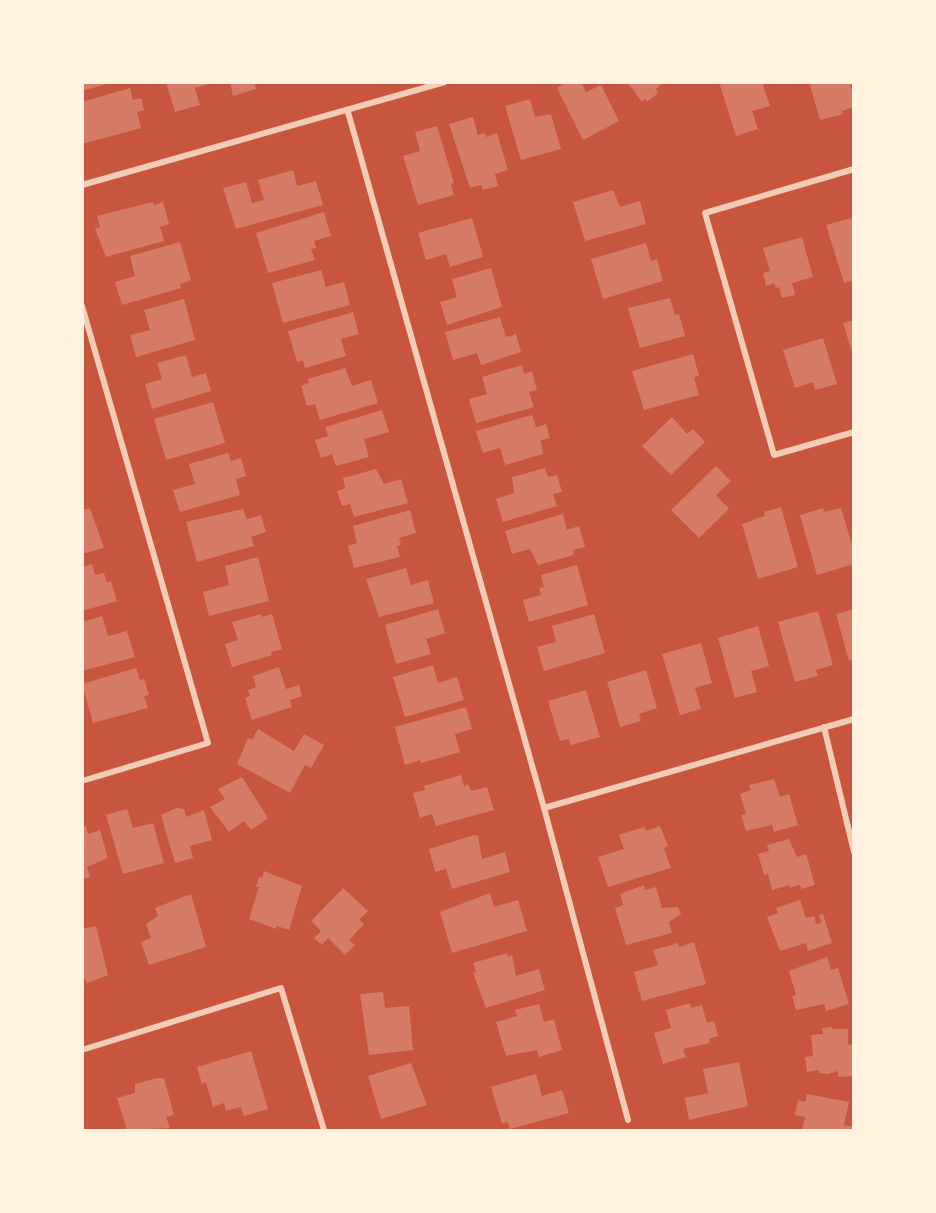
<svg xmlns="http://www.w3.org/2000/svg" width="936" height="1213" viewBox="0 0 936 1213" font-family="'Times New Roman',serif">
<rect width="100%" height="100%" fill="#c8553d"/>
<g fill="#d67c66">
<polygon points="82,82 110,82 110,83 82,91"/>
<polygon points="166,82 212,82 212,83 195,88 200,105 175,112"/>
<polygon points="230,82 254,82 256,89 233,96"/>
<polygon points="567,82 581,82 586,92 601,85 619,121 583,140 557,88"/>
<polygon points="627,82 664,82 656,89 658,93 647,102 645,99 642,102"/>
<polygon points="719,82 762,82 770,106 752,111 758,129 736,136"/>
<polygon points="809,82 851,82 854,107 842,111 843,114 820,120"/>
<polygon points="130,88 133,100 141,98 144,110 137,112 141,128 82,144 82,102"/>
<polygon points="530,99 535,117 551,114 561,149 521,160 505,106"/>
<polygon points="473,117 478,135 485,133 486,137 497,133 508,170 495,174 498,186 483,190 481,185 470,188 449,124"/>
<polygon points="437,126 454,183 451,184 454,195 418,205 403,156 420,151 415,132"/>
<polygon points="293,170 297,186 316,181 323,205 236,229 223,188 246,182 252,203 264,200 258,180"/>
<polygon points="613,190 620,207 640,201 646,224 585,241 573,202"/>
<polygon points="153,202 154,205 163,202 169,224 160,227 164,241 106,257 95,229 100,227 97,216"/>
<polygon points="324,212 331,236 314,241 316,248 311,249 315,260 268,273 256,233"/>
<polygon points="472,218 483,257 450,267 446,254 426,260 418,233"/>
<polygon points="852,218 854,280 844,283 826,225"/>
<polygon points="802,237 813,277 792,283 795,295 782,298 779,287 776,288 774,283 766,286 763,273 770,271 763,248"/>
<polygon points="180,242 191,280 180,284 181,288 122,305 115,282 135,276 130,256"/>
<polygon points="646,243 651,261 657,259 663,281 603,299 591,259"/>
<polygon points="491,268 502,307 447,325 440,302 457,297 452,279"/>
<polygon points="321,270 326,287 344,282 350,305 283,323 272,283"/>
<polygon points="670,298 675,315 679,314 685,336 640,348 628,308"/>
<polygon points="184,299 195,340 136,357 130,335 150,330 144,310"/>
<polygon points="353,312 359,334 341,339 346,356 305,368 303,360 297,362 288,331"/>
<polygon points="500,317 506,337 516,334 521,352 481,365 477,353 453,360 445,332"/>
<polygon points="854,320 854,355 853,355 843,323"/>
<polygon points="823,338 837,384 815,390 813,382 795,388 783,350"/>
<polygon points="693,354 699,376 694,377 699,395 644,410 632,371"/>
<polygon points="186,355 192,377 206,373 211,391 152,409 145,384 162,379 157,363"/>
<polygon points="522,365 524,374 532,371 537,390 529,392 534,407 476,423 469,399 487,394 482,377"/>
<polygon points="345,368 352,386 371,380 378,403 320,420 315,404 307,406 301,386 309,383 308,379"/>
<polygon points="213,402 225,443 166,460 154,419"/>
<polygon points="382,410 389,432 364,439 369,457 336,466 332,454 321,458 315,440 328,436 325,427"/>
<polygon points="532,415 536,427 546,424 550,438 541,440 543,454 505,465 500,448 483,453 476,431"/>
<polygon points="672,417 687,434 693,429 705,442 671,475 642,446"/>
<polygon points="228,453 231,461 241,458 246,476 236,479 240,495 180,512 173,490 195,484 189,464"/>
<polygon points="716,466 731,481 716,495 729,509 699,538 671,510"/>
<polygon points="545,468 548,477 557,475 562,492 553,494 557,506 503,522 496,499 514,493 512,477"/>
<polygon points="376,469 384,484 401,479 408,503 354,517 350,504 342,506 337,491 345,488 343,478"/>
<polygon points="781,507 798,567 758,579 742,524 765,516 764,512"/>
<polygon points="90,508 104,548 82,554 82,510"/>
<polygon points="823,508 824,512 841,508 854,551 854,564 817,575 800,515"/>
<polygon points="243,509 247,519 261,515 266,532 251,537 254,546 197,562 186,522"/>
<polygon points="410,510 416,533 399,538 401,545 397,546 400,557 354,568 348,546 357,543 353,526"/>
<polygon points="563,514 567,530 579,526 585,547 573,550 574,555 538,565 530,549 512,554 505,531"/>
<polygon points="258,557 269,601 209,616 203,592 229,585 225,566"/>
<polygon points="92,564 95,575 104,573 107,583 111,581 117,601 82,611 82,567"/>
<polygon points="577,565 588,605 529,622 523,600 541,595 539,588 544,587 541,575"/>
<polygon points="406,568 411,585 428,580 434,603 379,617 366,579"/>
<polygon points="438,609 445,633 426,639 431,654 396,664 385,625"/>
<polygon points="854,609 854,660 849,661 836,614"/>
<polygon points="818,611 833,665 816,670 818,676 795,682 778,622"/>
<polygon points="261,614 262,617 272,614 282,649 271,652 272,655 232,667 225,644 238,640 232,622"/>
<polygon points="594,614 605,653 544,671 537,647 556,642 552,626"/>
<polygon points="102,616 108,636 127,631 135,657 82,671 82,622"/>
<polygon points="758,626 769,666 751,671 757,692 735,698 718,638"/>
<polygon points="701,643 712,683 695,688 701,709 680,715 662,654"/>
<polygon points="433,665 438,683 457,677 464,700 405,717 393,677"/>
<polygon points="279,667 286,689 299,685 302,696 290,700 292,707 252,720 245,698 250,696 248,690 256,687 253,676"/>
<polygon points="136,668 140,680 144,679 149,695 144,696 148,708 93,723 82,684"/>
<polygon points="646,670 657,708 639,714 641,721 620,727 607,682"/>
<polygon points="586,690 600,737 571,745 569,739 560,741 548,701"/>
<polygon points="466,707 472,729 455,734 460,752 421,763 420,760 405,765 395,727"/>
<polygon points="258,729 294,751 304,734 324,745 311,768 305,765 290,793 237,764 248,738 252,740"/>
<polygon points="461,775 464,786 468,784 471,791 487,787 494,810 436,826 432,814 420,818 413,793 425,790 424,786"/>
<polygon points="242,777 268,818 251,830 244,821 229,832 210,807 225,799 218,789"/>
<polygon points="774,779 780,797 789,794 798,825 774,832 772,825 746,831 741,815 746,814 740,794 751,790 749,785"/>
<polygon points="176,808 184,809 186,817 204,810 212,840 190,846 193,858 175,863 161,815"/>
<polygon points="127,809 133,828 153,823 164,863 123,874 106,815"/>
<polygon points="86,826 88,834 100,830 108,858 87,867 90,877 82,879 82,827"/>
<polygon points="660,826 668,846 664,848 671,868 608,887 598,857 624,849 619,835 644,827 646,831"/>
<polygon points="474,835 478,836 482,859 505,852 510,872 452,889 446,869 435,872 429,849"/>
<polygon points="789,839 797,857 806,854 815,885 801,889 800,885 790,888 790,885 772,890 768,874 764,875 758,854 769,851 767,845"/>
<polygon points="264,871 302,886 289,930 277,926 276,929 249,919 259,887 256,887 259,877 262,878"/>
<polygon points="644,885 645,890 656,887 662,908 678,907 681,914 669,922 672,933 626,945 615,908 623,905 620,894"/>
<polygon points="343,888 368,911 359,920 364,924 349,940 355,945 345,955 328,938 322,945 314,938 321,931 311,921"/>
<polygon points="490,893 494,907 518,900 527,931 452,953 440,912"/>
<polygon points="191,894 206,947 149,965 141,942 151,938 146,924 158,916 155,908"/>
<polygon points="800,900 806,918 814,916 816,924 821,923 819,915 823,914 832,943 808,951 806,943 780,951 767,917 778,913 776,908"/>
<polygon points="96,926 108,975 87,983 85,979 82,980 82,929"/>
<polygon points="694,942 706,984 642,1001 634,972 658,965 653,950 678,943 679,947"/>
<polygon points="507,953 508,957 512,955 516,976 539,969 545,990 486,1008 473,973 476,972 473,963"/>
<polygon points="827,957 831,970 838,968 849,1004 826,1011 824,1004 796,1010 792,996 796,995 789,971"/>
<polygon points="383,992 385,1008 409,1006 413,1050 369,1055 360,994"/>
<polygon points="690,1003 691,1008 702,1005 707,1023 714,1021 718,1036 709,1039 710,1043 683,1049 686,1057 663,1064 654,1033 671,1028 666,1010"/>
<polygon points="539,1004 544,1022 554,1019 562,1050 539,1057 537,1050 506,1056 496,1022 517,1016 515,1010"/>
<polygon points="832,1027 832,1029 848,1029 848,1045 854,1044 854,1076 838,1077 838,1071 828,1074 819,1073 819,1070 807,1072 805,1057 813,1056 811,1035 823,1034 822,1028"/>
<polygon points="251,1051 268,1109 244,1116 241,1107 226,1111 224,1103 213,1107 206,1082 202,1084 197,1067"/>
<polygon points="739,1062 748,1106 689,1120 685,1098 708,1093 703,1069"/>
<polygon points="411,1063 427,1105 381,1119 368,1076"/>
<polygon points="536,1074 542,1096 562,1090 569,1113 510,1129 508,1122 502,1124 491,1087"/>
<polygon points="157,1078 164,1078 174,1115 166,1117 170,1128 127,1130 117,1098 135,1093 135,1084"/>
<polygon points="807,1094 849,1102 844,1125 854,1127 854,1130 802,1130 805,1117 795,1115 798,1100 805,1102"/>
</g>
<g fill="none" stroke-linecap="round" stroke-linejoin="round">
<g stroke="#f1ccb7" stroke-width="6">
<polyline points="348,112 544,808 628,1120"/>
<polyline points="854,169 705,213 774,455 854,432"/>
<polyline points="82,185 445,82"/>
<polyline points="82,306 208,743 82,781"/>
<polyline points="824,727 854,852"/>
<polyline points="544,808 854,719"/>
<polyline points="85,1049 281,988 324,1130"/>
</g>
</g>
<rect width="936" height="1213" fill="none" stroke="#fff3e0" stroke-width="168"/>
</svg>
